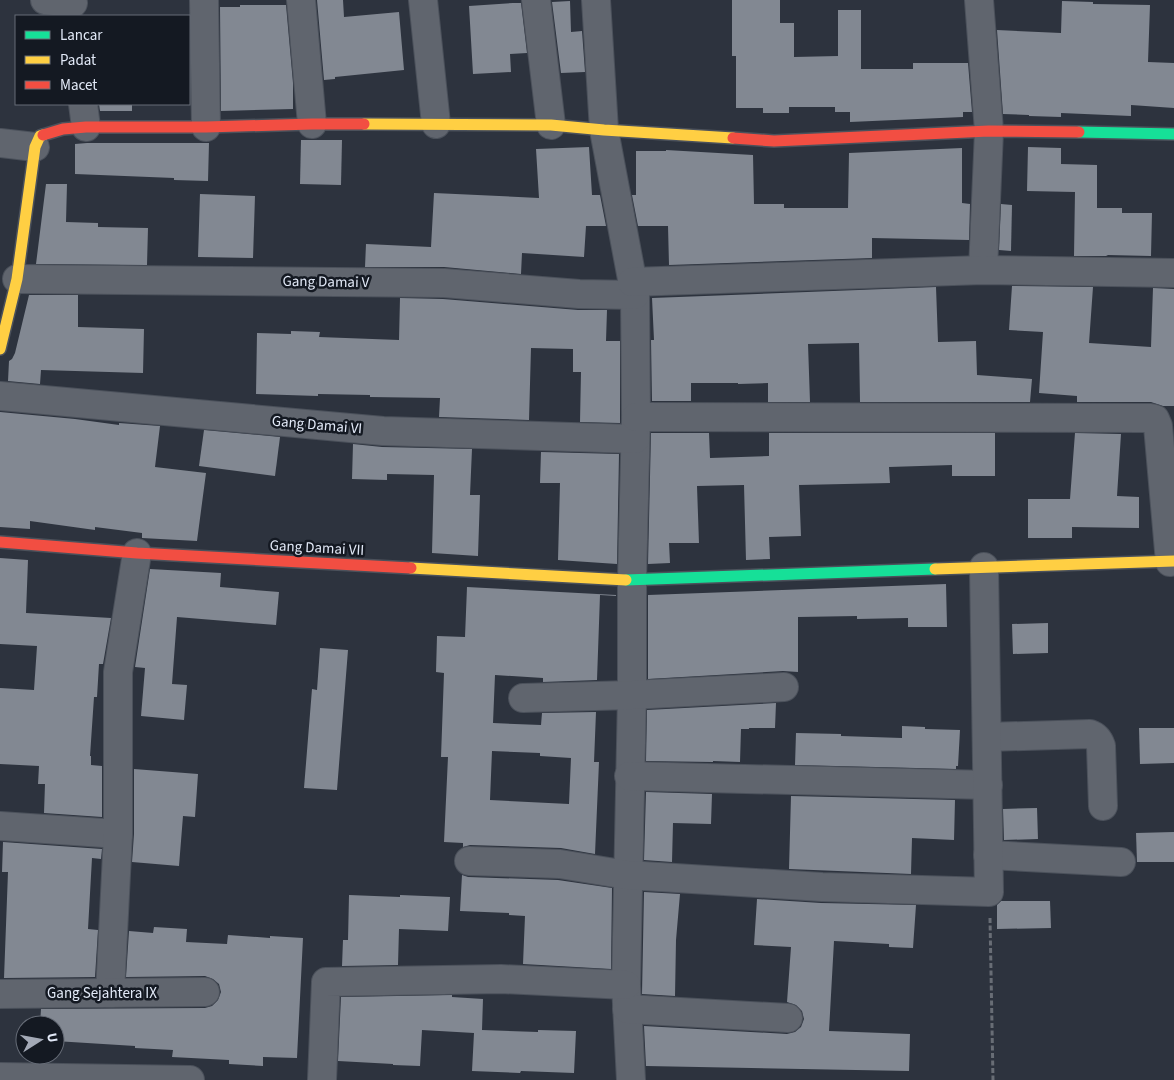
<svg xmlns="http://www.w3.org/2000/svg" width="1174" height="1080" viewBox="0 0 1174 1080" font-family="'Source Sans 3',sans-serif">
<rect width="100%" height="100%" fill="#2d333e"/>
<g fill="#828892" fill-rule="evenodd">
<polygon points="317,0 343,0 344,17 399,12 404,70 335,77 335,79 324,80"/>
<polygon points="732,0 780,0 780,23 794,23 794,57 838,56 838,10 861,10 861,69 913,69 913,63 968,63 972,112 963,112 963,117 850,122 850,112 835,112 835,107 789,107 789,113 763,113 763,108 736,108 736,56 732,56"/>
<polygon points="570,1 571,32 582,31 585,72 561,73 552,2"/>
<polygon points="1062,1 1093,2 1093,4 1150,5 1148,62 1174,63 1174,108 1131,105 1131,116 1061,113 1061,117 1029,116 1029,115 1003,114 997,30 1061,33"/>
<polygon points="513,3 521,3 527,53 510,54 511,72 473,74 469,6"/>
<polygon points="240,5 286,5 293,83 293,109 221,111 220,7 240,7"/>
<polygon points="99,104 132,104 132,111 100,111"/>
<polygon points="301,140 342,140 341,185 300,184"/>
<polygon points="87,143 209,143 208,181 174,180 174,178 75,174 75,144"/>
<polygon points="589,147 592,195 600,195 606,226 586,226 584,257 522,253 521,274 444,267 365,267 366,244 431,247 434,193 539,198 536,149"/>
<polygon points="1028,147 1061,148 1061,164 1097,165 1097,208 1122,208 1122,213 1152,213 1151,256 1108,255 1106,256 1074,256 1075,192 1027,191"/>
<polygon points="962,148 962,203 970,204 969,240 872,238 872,258 669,265 668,226 638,226 632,195 636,195 636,151 666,151 666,150 753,155 754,204 784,204 784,208 848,208 849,153"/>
<polygon points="46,184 67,184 66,222 98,223 98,227 148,228 147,265 36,264"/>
<polygon points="200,194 255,196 253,258 198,257"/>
<polygon points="1001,204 1012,205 1011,251 999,250"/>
<polygon points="1012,286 1093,287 1089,343 1151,347 1153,288 1174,289 1174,406 1163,406 1151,402 1077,402 1077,396 1039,393 1043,332 1009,330"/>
<polygon points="936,287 938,342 976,341 977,375 1032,379 1030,402 860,402 859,343 808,344 810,402 768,402 768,383 738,384 738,383 691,383 691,401 652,401 651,340 654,340 652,298"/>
<polygon points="29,295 78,295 78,327 144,329 143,373 41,370 40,384 8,381 9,361 12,359 15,353"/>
<polygon points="400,298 443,299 578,310 607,310 606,341 620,341 620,423 580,422 581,372 573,372 573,349 531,348 529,420 439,417 440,398 370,397 370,395 318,394 318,396 256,394 257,333 291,334 291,331 320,332 319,337 399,340"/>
<polygon points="0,412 75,419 119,425 119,423 160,426 155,467 206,473 197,541 142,538 142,533 95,527 95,530 30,521 30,529 0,527"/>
<polygon points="204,430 280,437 275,476 199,466"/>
<polygon points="651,433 709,433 710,458 769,456 769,433 995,433 995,476 952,476 952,465 889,467 890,483 799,485 801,536 769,537 770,559 746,560 744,485 697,486 699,543 669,543 670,563 648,564"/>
<polygon points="1075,433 1121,434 1117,496 1139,497 1139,528 1072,527 1072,538 1028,538 1028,499 1070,499"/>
<polygon points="353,444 382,447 472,449 470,495 480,495 478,556 432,553 434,475 387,474 387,480 352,479"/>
<polygon points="541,452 619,454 617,564 558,560 560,483 540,483"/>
<polygon points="0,558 28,560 26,613 111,618 103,664 99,664 97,697 94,697 90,756 91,756 91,765 102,766 102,817 44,813 45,784 38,784 39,766 0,764 0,688 34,690 37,646 0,644"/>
<polygon points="150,569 221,573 220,587 279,592 276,625 177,617 172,684 187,685 184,720 141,716 145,668 135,667"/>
<polygon points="946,584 947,627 908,627 908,618 857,619 857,616 798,617 798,672 783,671 648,679 648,595"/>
<path d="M467,587l149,8v1l-16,-1 -3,85 -54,2v-4l-48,-3 -2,48 48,2 1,-12 54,-1 -2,50h5l-4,92 -34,-6 -91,-3 -7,2v-4l-19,-1 4,-85h-7l3,-84 -8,-1 1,-36 28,1zM492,751l48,2v3l31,2 -2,46 -79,-4z"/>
<polygon points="1048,623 1048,653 1013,654 1012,624"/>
<polygon points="320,648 348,650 337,790 304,788 312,689 317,690"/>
<polygon points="776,703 775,728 749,728 749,729 741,729 740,762 713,761 713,762 646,761 647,710"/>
<polygon points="902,726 925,727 925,729 960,730 958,766 956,766 956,769 795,765 796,733 841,734 841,736 902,738"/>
<polygon points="1139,728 1174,728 1174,763 1140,764"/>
<polygon points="134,769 198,774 195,817 183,816 179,866 132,862 134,834"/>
<polygon points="646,792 712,794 711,824 673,823 672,862 644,860"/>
<polygon points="791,796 955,800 954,840 912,838 911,874 789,869"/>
<polygon points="1037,808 1038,839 1004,840 1003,809"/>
<polygon points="1174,832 1174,862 1137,862 1136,833"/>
<polygon points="3,842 102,849 101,859 92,858 88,929 98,930 95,977 4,978 8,872 2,872"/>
<polygon points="462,875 468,877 558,880 612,888 611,969 523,964 525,916 509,915 509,913 460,911"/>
<polygon points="644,892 680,894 676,940 675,996 642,994"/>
<polygon points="349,895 400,897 400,895 450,897 448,931 399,929 398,965 342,966 343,940 348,940"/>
<polygon points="757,899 821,903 916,905 913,948 889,947 889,944 834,941 829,1031 910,1034 909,1071 646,1066 644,1026 787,1034 795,1032 801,1027 804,1019 802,1011 796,1005 787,1002 791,947 754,945"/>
<polygon points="1001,901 1050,901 1051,928 997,929 997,905"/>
<polygon points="154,927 187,929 186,942 227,944 228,935 270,938 270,936 303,938 297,1058 263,1057 263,1066 229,1064 229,1060 172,1057 173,1050 135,1048 135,1046 55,1041 55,1025 40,1025 41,1009 205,1008 212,1006 218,1000 221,992 219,984 213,979 205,976 126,977 129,931 153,933"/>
<polygon points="452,995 452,997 483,999 482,1030 538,1032 538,1030 576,1031 574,1073 521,1071 520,1073 472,1071 474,1033 422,1030 420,1066 393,1065 393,1064 338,1061 341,997"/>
</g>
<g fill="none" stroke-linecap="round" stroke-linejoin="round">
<defs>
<g id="street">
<polyline points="45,0 73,3"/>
<polyline points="204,0 206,127"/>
<polyline points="301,0 312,124"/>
<polyline points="423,0 436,124"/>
<polyline points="536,0 551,125"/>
<polyline points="596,0 604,130 635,295 636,417 632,580 632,695 626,985 631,1080"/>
<polyline points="979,0 989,131 983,270"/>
<polyline points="83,104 86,127"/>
<polyline points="0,143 35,147"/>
<polyline points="17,279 444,283 579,294 635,295"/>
<polyline points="632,282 983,270 1174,273"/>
<polyline points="0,396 383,431 635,439"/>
<polyline points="636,417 1151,418 1155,419 1158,426 1170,562"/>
<polyline points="523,698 632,695 784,687"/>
<path d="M987,737l103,-3c6,2 9,6 11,12l2,60"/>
<polyline points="629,776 988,785"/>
<polyline points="0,826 118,834"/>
<polyline points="988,855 1121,862"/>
<polyline points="469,861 560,864 627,875 822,887 989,892 984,567"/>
<polyline points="110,993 118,834 118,672 137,553"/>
<polyline points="0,994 205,992"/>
<polyline points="627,1009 788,1018"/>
<polyline points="0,1077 190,1080"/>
<polyline points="322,1080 326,982 501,979 626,985"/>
</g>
<g id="fast">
<polyline points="1079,132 1174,134"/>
<polyline points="626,580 935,569"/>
</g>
<g id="slow">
<polyline points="364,124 551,125 604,130 733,138"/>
<polyline points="0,349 17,279 35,147 40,136 43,135"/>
<polyline points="411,568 626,580"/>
<polyline points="935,569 1174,561"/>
</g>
<g id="jam">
<polyline points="43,135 63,129 86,127 206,127 312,124 364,124"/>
<polyline points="733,138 774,141 989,131 1079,132"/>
<polyline points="0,542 137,553 411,568"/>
</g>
</defs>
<use href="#street" stroke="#4b515b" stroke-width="30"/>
<use href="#fast" stroke="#4b515b" stroke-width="14"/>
<use href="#slow" stroke="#4b515b" stroke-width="14"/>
<use href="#jam" stroke="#4b515b" stroke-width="14"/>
<polyline stroke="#686d75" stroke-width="3" stroke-dasharray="5 2.5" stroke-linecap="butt" points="990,918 993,1080"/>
<use href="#street" stroke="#60656e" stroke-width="28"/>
<use href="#fast" stroke="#16e098" stroke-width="11"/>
<use href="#slow" stroke="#ffcf43" stroke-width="11"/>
<use href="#jam" stroke="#f24e42" stroke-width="11"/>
</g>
<g text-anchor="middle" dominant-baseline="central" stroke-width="5" stroke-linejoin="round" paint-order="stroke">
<g font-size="15" fill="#e2e9f7" stroke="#141922">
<text transform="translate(326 282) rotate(1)">Gang Damai V</text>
<text transform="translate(317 425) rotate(5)">Gang Damai VI</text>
<text transform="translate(317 548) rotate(3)">Gang Damai VII</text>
<text x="102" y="993">Gang Sejahtera IX</text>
</g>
</g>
<rect x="15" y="15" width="175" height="90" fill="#141922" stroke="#666c77"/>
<rect x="25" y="31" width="25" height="8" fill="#16e098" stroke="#666c77"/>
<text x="60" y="40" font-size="15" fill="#e2e9f7">Lancar</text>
<rect x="25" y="56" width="25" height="8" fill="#ffcf43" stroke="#666c77"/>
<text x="60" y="65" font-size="15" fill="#e2e9f7">Padat</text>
<rect x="25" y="81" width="25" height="8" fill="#f24e42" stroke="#666c77"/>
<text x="60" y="90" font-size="15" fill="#e2e9f7">Macet</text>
<g transform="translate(40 1040) rotate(79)"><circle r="24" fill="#141922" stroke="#666c77"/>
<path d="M0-4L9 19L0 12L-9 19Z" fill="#a3a9b6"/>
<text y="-8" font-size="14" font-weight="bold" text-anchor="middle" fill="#e2e9f7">U</text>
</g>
</svg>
